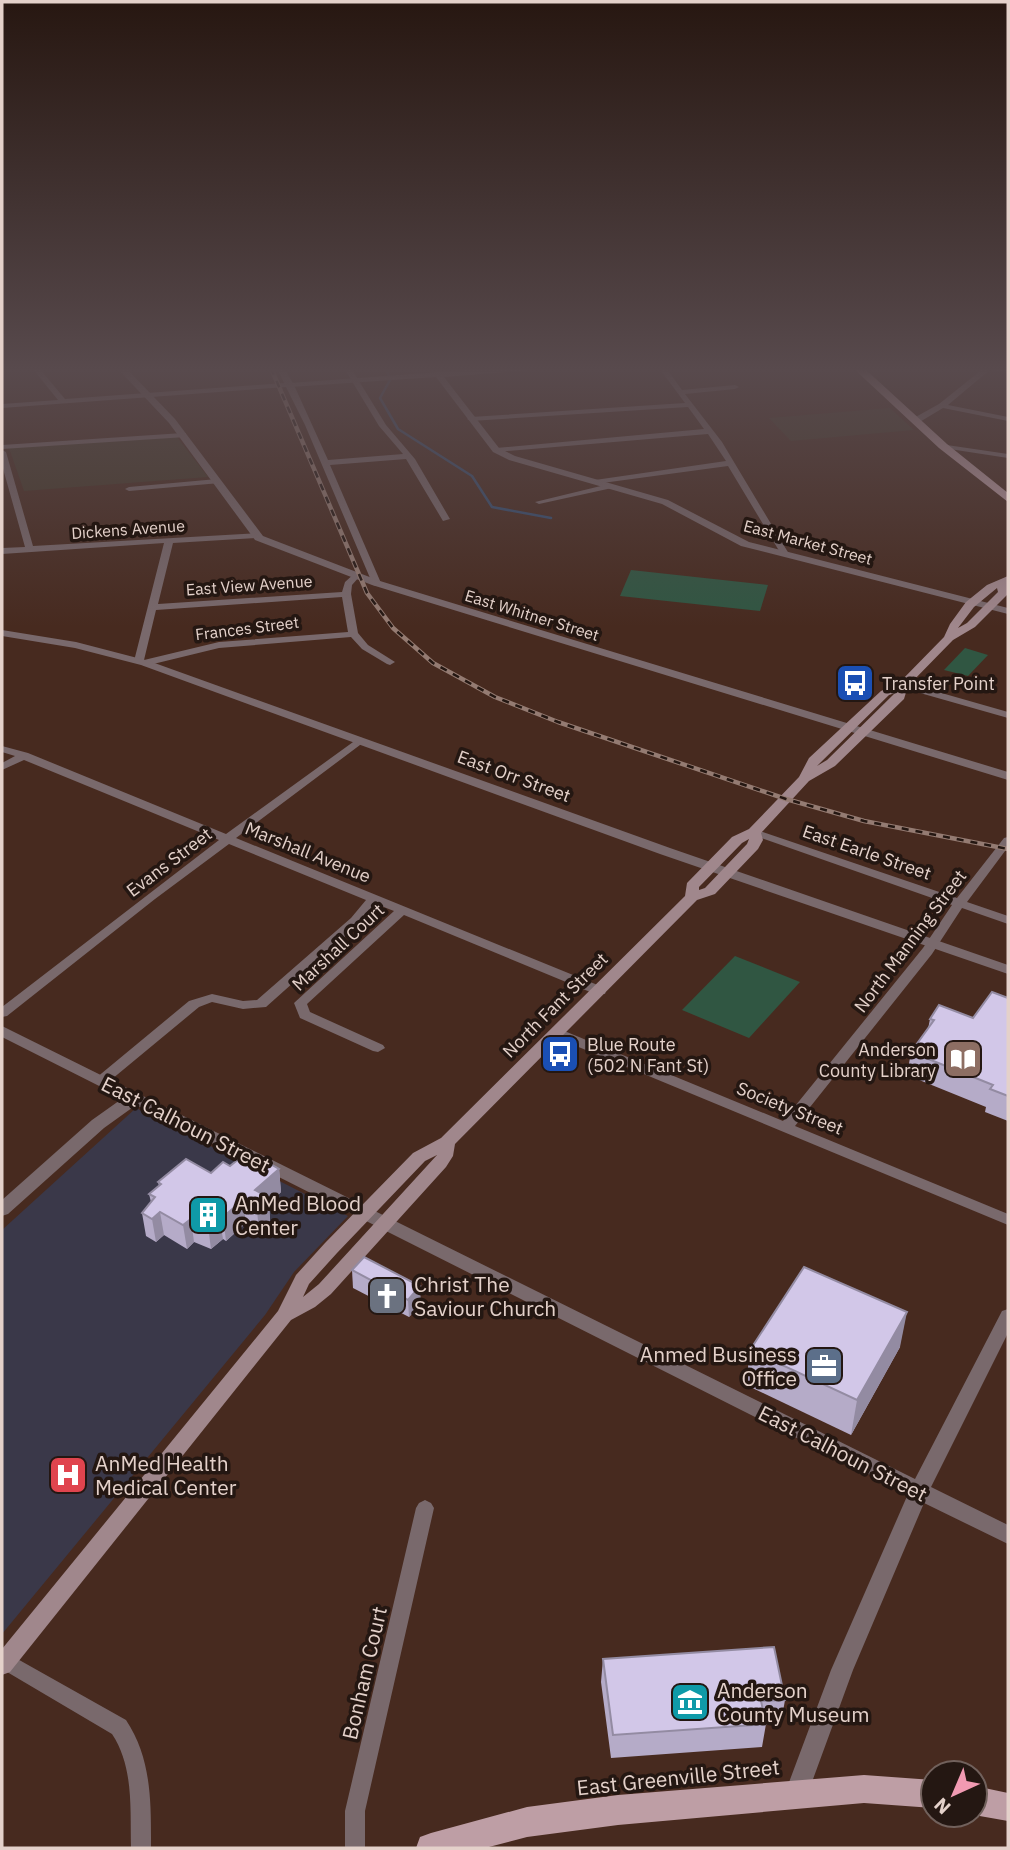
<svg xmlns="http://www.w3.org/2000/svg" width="1010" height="1850" viewBox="0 0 1010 1850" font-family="'IBM Plex Sans',sans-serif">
<rect width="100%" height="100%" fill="#472a1f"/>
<g fill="#433828">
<polygon points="890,408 914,430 791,441 769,418"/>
<polygon points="177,437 208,477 24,491 9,448"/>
</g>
<polygon fill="#3a3849" points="136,1108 348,1216 294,1272 265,1315 2,1634 2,1230"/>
<g fill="#305642">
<polygon points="631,570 768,585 760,611 620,596"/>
<polygon points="965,648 988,655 968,676 944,670"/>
<polygon points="735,956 800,982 749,1038 682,1010"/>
</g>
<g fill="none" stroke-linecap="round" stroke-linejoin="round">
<polyline stroke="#334f74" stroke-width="2.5" points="386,368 390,380 380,398 398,429 472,476 492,507 551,518"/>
<g fill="#79696c" fill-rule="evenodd">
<polygon points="32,368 39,368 65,399 284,383 277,368 284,368 294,385 328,460 403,454 379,426 344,368 351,368 386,425 415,459 450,519 443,521 406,459 330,465 381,583 376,586 373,585 305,425 286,387 2,408 2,404 58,400"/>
<polygon points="659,368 666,368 682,390 735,385 739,387 735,389 685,394 722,442 789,554 788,556 781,554 728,466 595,484 591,482 595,480 726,461 708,434 496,452 492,450 496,448 704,429 688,407 471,421 467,419 471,417 685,403"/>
<polygon points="984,368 992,368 948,405 1008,417 1008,421 943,408 918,423 912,423 912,419 939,404"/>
<polygon points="183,433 186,433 186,437 2,449 2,445"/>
<polygon points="940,444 1008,454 1008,458 943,448 939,446"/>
<path d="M2,450l4,2 27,94 226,-13v4l-3,1 -83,5 -15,61 184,-12 3,-10 10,-9 5,3 -8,9 -1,9 7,39 10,12 27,17 -5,3 -3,-1 -25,-15 -11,-12 -132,11 -74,18 -11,-5 30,-118 -162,11v-6l23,-1 -23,-82zM342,597l6,35 -129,10 -75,18 12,-50z"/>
<polygon points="217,479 221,481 220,483 129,491 125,489 129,487"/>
<polygon points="609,484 613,486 612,488 539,504 535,502"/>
<polygon points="903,682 1008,712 1008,718 899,687 898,685"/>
<polygon points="360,737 365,740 364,742 236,838 605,988 606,991 605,994 595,994 404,915 307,1004 310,1012 383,1045 385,1048 378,1052 373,1051 300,1018 294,1003 394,911 376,904 359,924 266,1007 243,1009 212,1002 199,1007 106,1084 96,1084 94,1081 96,1078 189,1001 212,994 243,1001 257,1000 351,918 366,900 229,844 155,899 7,1016 2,1017 2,1007 219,840 24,760 2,770 2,763 15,756 2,752 2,746 28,753 226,834"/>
<polygon points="754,829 957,898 1004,838 1008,837 1008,847 967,902 1008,916 1008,924 962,908 932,954 795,1126 1008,1214 1008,1225 552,1036 550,1033 552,1030 562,1030 783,1121 923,948 952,905 750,834 748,832"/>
<polygon points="425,1500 431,1503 434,1508 365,1811 365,1848 345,1848 345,1811 416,1508 419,1503"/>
<path d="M5,1652l121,68c26,39 25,83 25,128h-20c-1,-39 3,-81 -19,-114l-110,-65v-16z"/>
</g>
<g fill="#79696c" fill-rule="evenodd">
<polygon points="117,368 126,368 175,419 263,536 380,581 1008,772 1008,780 372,585 255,540 169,423"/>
<polygon points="494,368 535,368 531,370 444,377 499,448 515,456 668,500 749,542 1008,608 1008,614 741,546 662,504 509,460 493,452 436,377 290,387 286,385 290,383"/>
<polygon points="990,368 1008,369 1008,373 991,370"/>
<polygon points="2,630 76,642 149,661 670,848 1008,965 1008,974 660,854 141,665 75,648 2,636"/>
<polygon points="2,1026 915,1479 1002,1311 1008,1309 1008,1333 931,1487 1008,1525 1008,1544 924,1503 853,1670 805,1801 797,1805 789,1801 785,1793 831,1670 908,1494 136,1105 104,1128 8,1214 2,1216 2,1200 92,1120 123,1098 2,1037"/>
</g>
<path fill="#a0878c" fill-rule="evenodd" d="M1008,576l-1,19 -32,32 -22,13 -45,46 -4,13 -69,67 -26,15 -48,52 2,7 -5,9 -43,45 -18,6 -242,244 -2,12 -7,11 -115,127 -16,13 -24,13 -281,352 -8,3v-26l276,-338 18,-36 29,-32 88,-90 28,-15 244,-242 2,-13 45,-46 17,-8 50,-52 10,-19 72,-67 18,-8 45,-46 6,-13 16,-22 21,-17zM997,588l1,4 -31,31 -9,5 16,-21zM895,693l-68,67 -10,6 72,-71zM749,839l-2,5 -42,44 -6,2v-3l43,-44zM437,1155l-118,129 -16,13 6,-13 28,-31 88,-92z"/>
<g fill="#be9ea5" fill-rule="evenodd">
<polygon points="853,368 864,368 947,444 1008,493 1008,502 939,448"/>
<polygon points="864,1775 933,1780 933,1808 864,1803 618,1825 527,1837 485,1848 416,1848 420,1837 431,1833 527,1807 618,1795"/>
<polygon points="975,1786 1008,1793 1008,1821 974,1815"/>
</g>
<defs>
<polyline id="rail" points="271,368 367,593 393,628 433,663 495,697 558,722 786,799 864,821 1008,849"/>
</defs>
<use href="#rail" stroke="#947b72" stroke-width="4.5"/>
<use href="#rail" stroke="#241712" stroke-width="2.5" stroke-dasharray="7" stroke-linecap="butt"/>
</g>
<g fill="#b5abc8">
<polygon points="1008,998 1008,1121 985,1112 986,1107 907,1075 911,1052 928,1029 930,1019 973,1018"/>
<polygon points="249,1163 262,1163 279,1169 281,1192 269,1204 270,1221 259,1231 246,1223 226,1241 223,1239 211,1249 194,1242 187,1249 164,1235 156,1242 146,1236 142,1213 151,1202 149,1194 159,1186 158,1182 211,1173 230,1166"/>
<polygon points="352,1270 421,1304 409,1317 353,1288"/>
<polygon points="900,1347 851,1435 746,1385 750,1350"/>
<polygon points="603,1659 785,1700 781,1723 766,1724 762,1747 611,1758 601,1682"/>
</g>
<g fill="#938ba2">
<polygon points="279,1169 281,1192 269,1204 270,1221 259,1231 255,1190"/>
<polygon points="243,1200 246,1223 226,1241 223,1217"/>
<polygon points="160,1212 164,1235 156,1242 152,1219"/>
<polygon points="219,1215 223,1239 211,1249 208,1226"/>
<polygon points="191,1219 194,1242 187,1249 183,1225"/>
<polygon points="420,1286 421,1304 409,1317 408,1300"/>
<polygon points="907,1312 900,1347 851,1435 857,1400"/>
</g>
<g fill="#d2c7e8" stroke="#938ba2" stroke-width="2">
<polygon points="992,992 1008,998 1008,1096 990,1089 993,1085 911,1052 934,1020 930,1019 939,1005 973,1018"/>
<polygon points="240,1158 249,1163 254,1159 262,1163 265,1161 279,1169 255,1190 268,1197 257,1207 243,1200 223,1217 219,1215 208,1226 191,1219 183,1225 160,1212 152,1219 142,1213 155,1197 149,1194 161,1184 158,1182 186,1159 211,1173 223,1162 230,1166"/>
<polygon points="364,1257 420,1286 408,1300 352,1270"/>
<polygon points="804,1267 907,1312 857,1400 750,1350"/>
<polygon points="774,1647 785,1700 761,1701 766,1724 613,1735 603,1659"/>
</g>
<linearGradient id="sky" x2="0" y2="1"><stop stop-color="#271711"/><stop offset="0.59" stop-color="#584a4d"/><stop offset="1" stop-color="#584a4d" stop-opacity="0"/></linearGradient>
<rect width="1010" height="627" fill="url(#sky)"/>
<defs>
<symbol id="bus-square" viewBox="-11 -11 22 22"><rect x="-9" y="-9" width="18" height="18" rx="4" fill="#1a4fb4" stroke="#241712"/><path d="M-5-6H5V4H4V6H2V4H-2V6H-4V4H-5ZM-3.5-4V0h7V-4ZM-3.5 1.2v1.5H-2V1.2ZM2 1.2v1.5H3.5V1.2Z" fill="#fff"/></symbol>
<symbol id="library-square" viewBox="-11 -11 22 22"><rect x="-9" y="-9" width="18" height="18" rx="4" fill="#8d6e63" stroke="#241712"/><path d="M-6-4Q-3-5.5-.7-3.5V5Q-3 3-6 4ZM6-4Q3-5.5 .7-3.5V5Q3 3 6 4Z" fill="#fff"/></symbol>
<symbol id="building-square" viewBox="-11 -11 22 22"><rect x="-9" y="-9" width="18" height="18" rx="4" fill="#0f9aa8" stroke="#241712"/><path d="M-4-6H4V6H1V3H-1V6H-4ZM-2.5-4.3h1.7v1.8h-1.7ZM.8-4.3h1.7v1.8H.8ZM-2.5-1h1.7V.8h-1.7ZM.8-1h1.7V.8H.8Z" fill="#fff"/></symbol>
<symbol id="church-square" viewBox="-11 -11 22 22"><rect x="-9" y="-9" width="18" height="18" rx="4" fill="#6b7280" stroke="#241712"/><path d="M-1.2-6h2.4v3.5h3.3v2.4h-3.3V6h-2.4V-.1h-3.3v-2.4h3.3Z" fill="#fff"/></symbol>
<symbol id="office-square" viewBox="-11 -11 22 22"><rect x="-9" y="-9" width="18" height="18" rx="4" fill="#5c6f8a" stroke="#241712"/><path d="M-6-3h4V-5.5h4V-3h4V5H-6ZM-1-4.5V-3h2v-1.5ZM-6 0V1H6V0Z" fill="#fff"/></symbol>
<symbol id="hospital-square" viewBox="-11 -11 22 22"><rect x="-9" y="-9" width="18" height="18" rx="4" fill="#e0444e" stroke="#241712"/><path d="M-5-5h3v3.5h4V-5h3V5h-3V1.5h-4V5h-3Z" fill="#fff"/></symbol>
<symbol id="museum-square" viewBox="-11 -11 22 22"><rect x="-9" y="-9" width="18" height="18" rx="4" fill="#0f9aa8" stroke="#241712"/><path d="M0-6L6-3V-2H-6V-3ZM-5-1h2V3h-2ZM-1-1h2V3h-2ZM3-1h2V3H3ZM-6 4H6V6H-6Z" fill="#fff"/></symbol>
</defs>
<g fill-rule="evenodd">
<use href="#bus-square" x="833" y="661" width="44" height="44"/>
<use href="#bus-square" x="538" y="1032" width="44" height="44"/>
<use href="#library-square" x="941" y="1037" width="44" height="44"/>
<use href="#building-square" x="186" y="1193" width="44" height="44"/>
<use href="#church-square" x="365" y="1274" width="44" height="44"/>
<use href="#office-square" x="802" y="1344" width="44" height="44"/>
<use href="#hospital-square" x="46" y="1453" width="44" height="44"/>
<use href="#museum-square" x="668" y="1680" width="44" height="44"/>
</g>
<g text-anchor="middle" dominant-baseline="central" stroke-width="7" stroke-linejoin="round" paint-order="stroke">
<g font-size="16" fill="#e4d1ca" stroke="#241712">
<text transform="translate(128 529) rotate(-4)">Dickens Avenue</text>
<text transform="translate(808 542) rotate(15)">East Market Street</text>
<text transform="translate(249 585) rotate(-4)">East View Avenue</text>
<text transform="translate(532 615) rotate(17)">East Whitner Street</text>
<text transform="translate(247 628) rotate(-7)">Frances Street</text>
</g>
<g font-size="18" fill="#e4d1ca" stroke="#241712" text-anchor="start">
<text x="882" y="683">Transfer Point</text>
<text x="587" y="1044">Blue Route<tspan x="587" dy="21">(502 N Fant St)</tspan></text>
<text x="936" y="1049" text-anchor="end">Anderson<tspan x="936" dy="21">County Library</tspan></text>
</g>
<g font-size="18" fill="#e4d1ca" stroke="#241712">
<text transform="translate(514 776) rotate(20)">East Orr Street</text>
<text transform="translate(308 852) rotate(22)">Marshall Avenue</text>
<text transform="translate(867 852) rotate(19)">East Earle Street</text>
<text transform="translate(169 862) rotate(-37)">Evans Street</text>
<text transform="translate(910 941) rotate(-53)">North Manning Street</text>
<text transform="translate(338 947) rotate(-43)">Marshall Court</text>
<text transform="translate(555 1005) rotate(-45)">North Fant Street</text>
<text transform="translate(790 1108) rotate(22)">Society Street</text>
</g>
<g font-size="21" fill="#e4d1ca" stroke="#241712">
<text transform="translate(186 1124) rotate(27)">East Calhoun Street</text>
<text transform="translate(843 1453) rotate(27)">East Calhoun Street</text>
<text transform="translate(364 1673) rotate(-77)">Bonham Court</text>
<text transform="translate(678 1777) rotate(-6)">East Greenville Street</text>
</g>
<g font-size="21" fill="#e4d1ca" stroke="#241712" text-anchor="start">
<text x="235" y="1203">AnMed Blood<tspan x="235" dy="24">Center</tspan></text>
<text x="414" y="1284">Christ The<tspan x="414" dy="24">Saviour Church</tspan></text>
<text x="797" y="1354" text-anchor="end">Anmed Business<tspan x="797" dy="24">Office</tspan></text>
<text x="95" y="1463">AnMed Health<tspan x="95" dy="24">Medical Center</tspan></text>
<text x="717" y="1690">Anderson<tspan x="717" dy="24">County Museum</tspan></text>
</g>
</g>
<rect width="1010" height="1850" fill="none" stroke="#e4d1ca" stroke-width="7"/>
<g transform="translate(954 1794) rotate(224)"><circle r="33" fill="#241712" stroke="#71615c" stroke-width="2"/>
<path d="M0-5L12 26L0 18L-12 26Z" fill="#f19ab2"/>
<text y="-10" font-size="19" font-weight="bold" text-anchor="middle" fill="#e4d1ca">N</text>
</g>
</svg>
